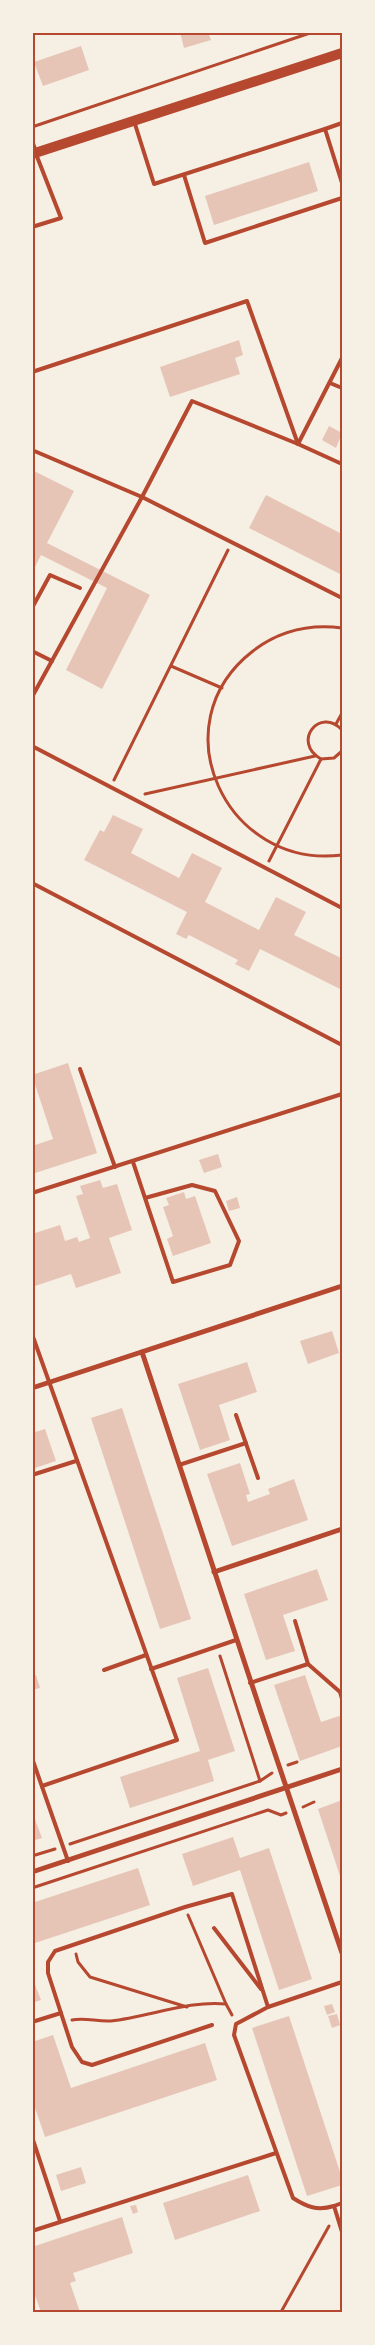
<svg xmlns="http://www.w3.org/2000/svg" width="375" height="2345" viewBox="0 0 375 2345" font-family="'Sofia Sans Condensed',sans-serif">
<rect width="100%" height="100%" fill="#f6efe4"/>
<g fill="#e6c5b7">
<polygon points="180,32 208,32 211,40 184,48"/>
<polygon points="81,46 89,70 43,86 34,62"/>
<polygon points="309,162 318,191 214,225 205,196"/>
<polygon points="239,340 243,355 235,358 240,374 170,397 160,367"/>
<polygon points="329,426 342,433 336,448 322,440"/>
<polygon points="32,470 74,491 47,543 150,595 102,689 66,670 107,588 41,555 32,573"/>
<polygon points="266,495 342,534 342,575 249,528"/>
<polygon points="113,815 143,829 131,853 179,878 192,853 222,868 205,902 259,930 276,897 306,912 294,935 341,958 342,955 342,990 260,949 249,971 235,964 238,960 189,935 186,939 176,934 187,912 84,860 100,830 104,832"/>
<polygon points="68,1063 97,1153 32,1174 32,1146 53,1139 32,1075"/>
<polygon points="218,1154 222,1167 204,1173 199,1160"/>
<polygon points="100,1180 103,1188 117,1184 132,1230 109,1238 121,1273 76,1288 71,1274 35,1286 32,1279 32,1234 60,1225 65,1241 77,1237 79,1242 90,1238 76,1196 83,1194 80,1186"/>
<polygon points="184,1192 186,1199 195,1196 211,1243 173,1256 167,1239 173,1236 163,1207 169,1205 166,1198"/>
<polygon points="237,1197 240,1208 229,1211 226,1201"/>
<polygon points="332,1331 339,1353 308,1364 300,1341"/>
<polygon points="247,1362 257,1392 219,1405 230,1440 200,1450 178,1384"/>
<polygon points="122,1408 191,1619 160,1629 91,1418"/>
<polygon points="45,1429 56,1461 32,1469 32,1433"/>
<polygon points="240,1463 250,1494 246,1495 248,1502 270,1494 268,1489 294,1479 308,1520 232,1546 207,1474"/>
<polygon points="317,1569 328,1600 283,1615 295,1651 266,1660 244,1594"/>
<polygon points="208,1668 235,1751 208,1760 214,1781 130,1808 120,1777 200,1751 177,1678"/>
<polygon points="36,1675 40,1688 32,1690 32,1676"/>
<polygon points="305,1675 321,1722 342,1715 342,1746 300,1761 274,1685"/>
<polygon points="342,1800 342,1882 318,1809"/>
<polygon points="32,1811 42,1838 32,1841"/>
<polygon points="233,1837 240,1858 269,1848 312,1979 279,1990 240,1870 193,1886 182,1854"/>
<polygon points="138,1868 150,1905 32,1944 32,1903"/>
<polygon points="32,1977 41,2000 32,2003"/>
<polygon points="332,2004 335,2012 327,2015 324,2006"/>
<polygon points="337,2014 340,2025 332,2028 328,2016"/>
<polygon points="289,2016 342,2178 342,2185 307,2196 252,2028"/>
<polygon points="53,2035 71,2088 205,2043 217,2080 45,2137 32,2099 32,2042"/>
<polygon points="81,2167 86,2183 61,2191 56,2175"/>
<polygon points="248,2175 260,2211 175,2240 163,2203"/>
<polygon points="136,2205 138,2212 133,2214 130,2206"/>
<polygon points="122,2217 133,2253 73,2273 76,2281 70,2283 80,2312 41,2312 32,2287 32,2247"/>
</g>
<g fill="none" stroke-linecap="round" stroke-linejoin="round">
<g stroke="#b5482f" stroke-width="3">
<polyline points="32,127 313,32"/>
<path d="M342,628c-32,-4 -63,3 -89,23 -95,73 -27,219 89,204"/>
<polyline points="171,666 222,688"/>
<polyline points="336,724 342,713"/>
<path d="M342,730c-22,-24 -51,12 -21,29l13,-1 8,-7"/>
<polyline points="114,780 228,550"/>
<polyline points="145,794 315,756"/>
<polyline points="269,861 321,759"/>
<polyline points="220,1656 260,1781"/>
<polyline points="288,1765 297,1762"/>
<polyline points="303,1807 314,1802"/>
<polyline points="70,1844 260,1781 272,1773"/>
<polyline points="32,1856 55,1849"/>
<polyline points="32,1888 268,1810 281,1815 286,1813"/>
<polyline points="188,1915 226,2004"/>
<polyline points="76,1954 78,1962 90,1977 187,2007"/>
<path d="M72,2020c13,-3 25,2 39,1 37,-4 79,-21 115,-17l6,11"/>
<polyline points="281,2312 329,2226"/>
</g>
<g stroke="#b5482f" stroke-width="4">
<polyline points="134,121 154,184 325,129 342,183"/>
<polyline points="325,129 342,123"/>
<polyline points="184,175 205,243 342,198"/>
<polyline points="32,227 61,218 36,154"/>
<polyline points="32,372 247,301 298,444"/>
<polyline points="330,383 342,388"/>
<polyline points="298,444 342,358"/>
<polyline points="32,450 142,497 192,401 298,444 342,464"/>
<polyline points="32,608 50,575 80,588"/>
<polyline points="32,651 52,661"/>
<polyline points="32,697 142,497 342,598"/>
<polyline points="32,746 342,908"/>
<polyline points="32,883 342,1045"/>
<polyline points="80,1069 115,1167"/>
<polyline points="133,1162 173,1282 230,1265 239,1241 215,1191 192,1185 145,1198"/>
<polyline points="32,1193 342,1094"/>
<polyline points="32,1334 177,1740 42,1786"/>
<polyline points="236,1415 258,1478"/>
<polyline points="179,1465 246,1443"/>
<polyline points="32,1475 76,1461"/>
<polyline points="295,1621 308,1664"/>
<polyline points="151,1669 236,1640"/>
<polyline points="104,1670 146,1655"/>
<polyline points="250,1683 308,1664 340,1692 342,1699"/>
<polyline points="32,1758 68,1861"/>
<polyline points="214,1928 261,1989"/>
<polyline points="268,2007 342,1982"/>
<polyline points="32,2022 61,2013"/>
<path d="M212,2025l-120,40 -10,-3 -10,-15 -24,-74v-11l7,-11 130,-44 47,-13 36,113 -32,17 -2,11 59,163c14,9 24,13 41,8l8,26"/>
<polyline points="32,2137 60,2221"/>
<polyline points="334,2206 342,2203"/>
<polyline points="32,2231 276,2153"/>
</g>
<g stroke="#b5482f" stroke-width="5">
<polyline points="32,142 36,153"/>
<path d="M142,1352c66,201 132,401 200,601"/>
<polyline points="32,1388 342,1286"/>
<polyline points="214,1572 342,1529"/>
<polyline points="32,1872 342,1769"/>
</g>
<polyline stroke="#b5482f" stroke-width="10" points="32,154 342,53"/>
</g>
<rect width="375" height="2345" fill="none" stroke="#f6efe4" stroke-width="68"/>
<rect x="34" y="34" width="307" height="2277" fill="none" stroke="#b5482f" stroke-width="2"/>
</svg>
